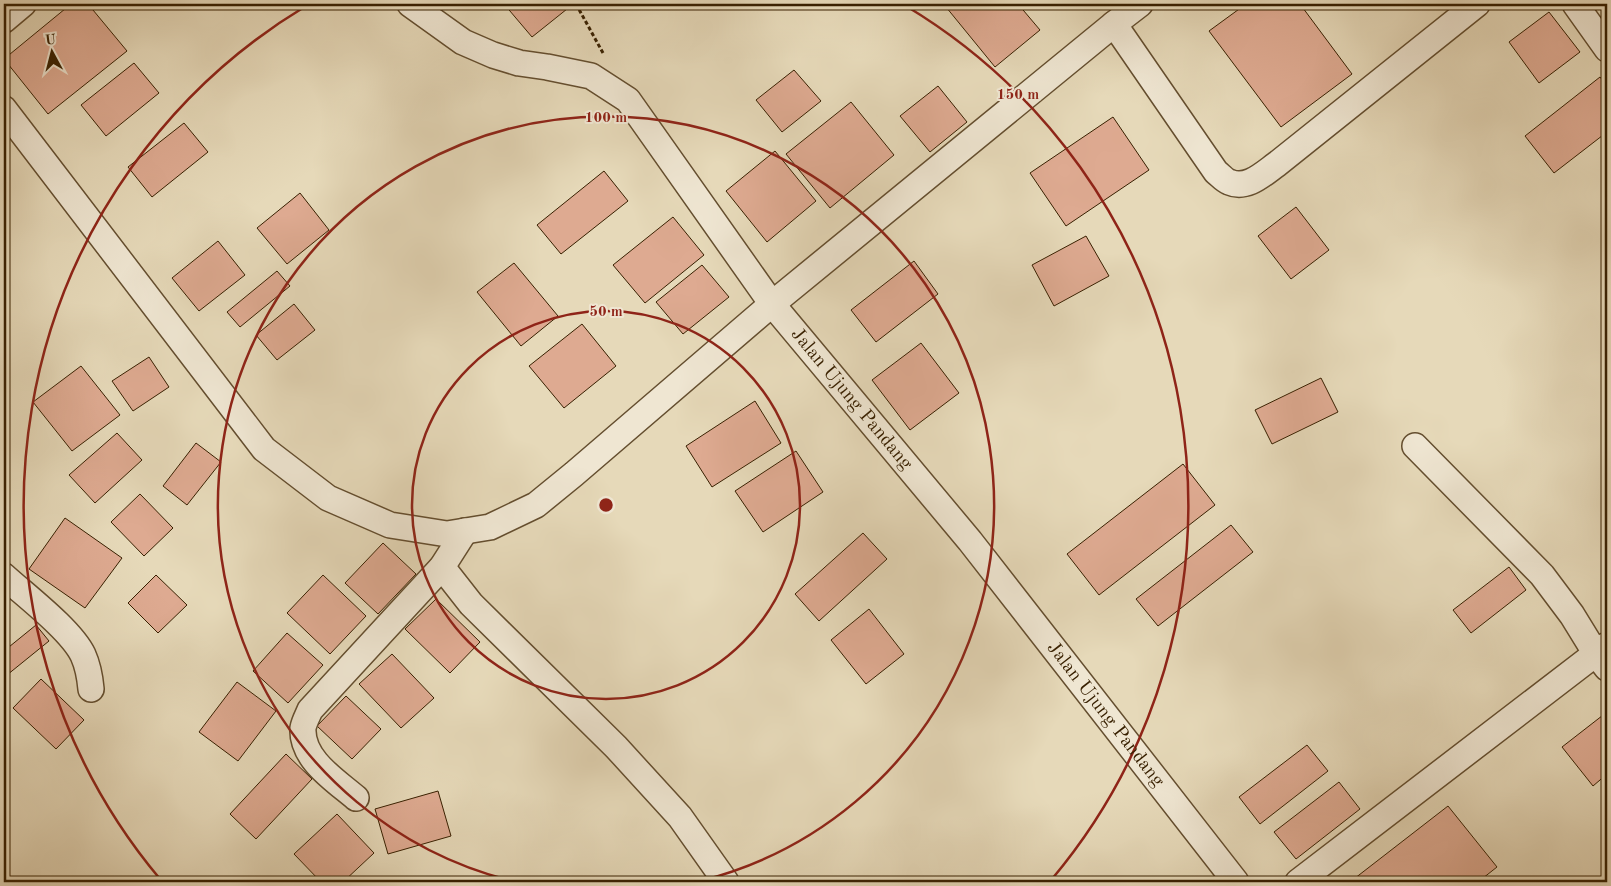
<svg xmlns="http://www.w3.org/2000/svg" width="1611" height="886" viewBox="0 0 1611 886" font-family="'Old Standard TT',serif">
<rect width="100%" height="100%" fill="#e6d9b9"/>
<filter id="stains"><feTurbulence type="fractalNoise" baseFrequency=".004" numOctaves="4"/><feColorMatrix values="0 0 0 0 .2 0 0 0 0 .09 0 0 0 0 .02 0 0 0 .5 -.17"/></filter>
<radialGradient id="worn" r=".72"><stop offset=".6" stop-color="#630" stop-opacity="0"/><stop offset="1" stop-color="#630" stop-opacity=".3"/></radialGradient>
<g fill="#deaa91" stroke="#382001">
<polygon points="71,4 88,4 127,51 48,114 4,59"/>
<polygon points="504,4 562,4 567,9 532,37"/>
<polygon points="951,4 1018,4 1040,30 995,67 946,7"/>
<polygon points="1246,4 1300,4 1352,74 1281,127 1209,31"/>
<polygon points="1549,12 1580,52 1539,83 1509,42"/>
<polygon points="134,63 159,93 106,136 81,105"/>
<polygon points="794,70 821,101 782,132 756,100"/>
<polygon points="1600,77 1607,86 1607,132 1554,173 1525,136"/>
<polygon points="938,86 967,122 930,152 900,116"/>
<polygon points="851,102 894,155 830,208 786,154"/>
<polygon points="1113,117 1149,170 1066,226 1030,173"/>
<polygon points="184,123 208,152 152,197 128,167"/>
<polygon points="775,151 816,201 767,242 726,191"/>
<polygon points="604,171 628,201 561,254 537,225"/>
<polygon points="300,193 329,230 287,264 257,228"/>
<polygon points="1296,207 1329,250 1291,279 1258,236"/>
<polygon points="673,217 704,255 645,303 613,265"/>
<polygon points="1086,236 1109,276 1054,306 1032,265"/>
<polygon points="218,241 245,275 199,311 172,278"/>
<polygon points="914,261 938,294 876,342 851,310"/>
<polygon points="514,263 558,316 521,346 477,292"/>
<polygon points="702,265 729,297 683,334 656,302"/>
<polygon points="277,271 290,286 240,327 227,312"/>
<polygon points="294,304 315,330 277,360 256,335"/>
<polygon points="582,324 616,366 564,408 529,366"/>
<polygon points="921,343 959,393 910,430 872,380"/>
<polygon points="149,357 169,387 133,411 112,381"/>
<polygon points="81,366 120,415 72,451 33,402"/>
<polygon points="1321,378 1338,412 1272,444 1255,410"/>
<polygon points="755,401 781,443 712,487 686,446"/>
<polygon points="117,433 142,460 95,503 69,475"/>
<polygon points="196,443 221,462 187,505 163,486"/>
<polygon points="796,451 823,492 763,532 735,491"/>
<polygon points="1183,464 1215,505 1099,595 1067,554"/>
<polygon points="140,494 173,528 144,556 111,522"/>
<polygon points="65,518 122,558 85,608 29,569"/>
<polygon points="1231,525 1253,552 1158,626 1136,599"/>
<polygon points="863,533 887,559 819,621 795,594"/>
<polygon points="383,543 416,574 378,614 345,583"/>
<polygon points="1509,567 1526,590 1471,633 1453,610"/>
<polygon points="156,575 187,605 158,633 128,603"/>
<polygon points="323,575 366,616 330,654 287,613"/>
<polygon points="436,599 480,642 450,673 405,629"/>
<polygon points="869,609 904,654 866,684 831,640"/>
<polygon points="36,625 49,641 7,675 4,671 4,651"/>
<polygon points="287,633 323,665 288,703 253,671"/>
<polygon points="392,654 434,698 401,728 359,684"/>
<polygon points="41,679 84,720 56,749 13,708"/>
<polygon points="237,682 276,711 238,761 199,732"/>
<polygon points="346,696 381,729 352,759 317,726"/>
<polygon points="1607,712 1607,774 1593,786 1562,747"/>
<polygon points="1307,745 1328,771 1260,824 1239,797"/>
<polygon points="286,754 312,779 256,839 230,814"/>
<polygon points="1339,782 1360,809 1296,859 1274,832"/>
<polygon points="438,791 451,836 388,854 375,809"/>
<polygon points="1448,806 1497,867 1478,882 1350,882"/>
<polygon points="337,814 374,853 343,882 321,882 294,854"/>
</g>
<g fill="none" stroke-linecap="round" stroke-linejoin="round">
<defs>
<g id="street">
<path id="s1" d="M410,4l53,38 30,13 26,8 28,4 44,9 37,24 144,204 198,237 266,341"/>
<polyline points="1575,4 1607,49"/>
<polyline points="4,20 23,4"/>
<path d="M1114,24l102,148c4,3 8,8 13,10 18,8 34,-8 48,-18l200,-160"/>
<polyline points="4,109 264,449 328,498 390,525 447,534 490,527 536,505 574,474 772,304 1114,24 1140,4"/>
<polyline points="1415,446 1542,575 1572,615 1596,654 1607,668"/>
<polyline points="442,567 471,604 616,747 680,817 726,882"/>
<path d="M4,576c22,20 67,54 79,79 5,11 7,23 8,34"/>
<path d="M356,798c-21,-18 -55,-39 -53,-70 1,-6 5,-13 7,-18l132,-143 23,-36"/>
<polyline points="1298,882 1607,645"/>
</g>
</defs>
<use href="#street" stroke="#644e2f" stroke-width="28"/>
<polyline stroke="#382001" stroke-width="3" stroke-dasharray="4 2.5" stroke-linecap="butt" points="576,4 603,53"/>
<use href="#street" stroke="#efe6d2" stroke-width="25"/>
</g>
<g fill="none" stroke="#8f2418" stroke-width="2.5">
<circle cx="606" cy="505" r="194"/>
<path d="M512 881A388 388 0 1 1 700 881"/>
<path d="M160 879A582 582 0 0 1 306 6M906 6A582 582 0 0 1 1052 879"/>
</g>
<g text-anchor="middle" dominant-baseline="central" stroke-width="4" stroke-linejoin="round" paint-order="stroke">
<g font-size="19" fill="#382001" stroke="#efe6d2">
<text stroke="none"><textPath href="#s1" startOffset="616">Jalan Ujung Pandang</textPath></text>
<text stroke="none"><textPath href="#s1" startOffset="1021">Jalan Ujung Pandang</textPath></text>
</g>
</g>
<circle cx="606" cy="505" r="8" fill="#8f2418" stroke="#efe6d2" stroke-width="2.5"/>
<g font-size="15" text-anchor="middle" font-weight="bold" fill="#8f2418" stroke="#efe6d2" stroke-width="4" stroke-linejoin="round" paint-order="stroke">
<text x="1018" y="99">150 m</text>
<text x="606" y="122">100 m</text>
<text x="606" y="316">50 m</text>
</g>
<rect width="1611" height="886" fill="none" stroke="#e6d9b9" stroke-width="20"/>
<rect x="5" y="5" width="1601" height="876" fill="none" stroke="#382001" stroke-width="2.5"/>
<rect x="10" y="10" width="1591" height="866" fill="none" stroke="#382001"/>
<g transform="translate(52 52) rotate(353)" stroke="#efe6d2" stroke-width="4" paint-order="stroke">
<path d="M0-4L9 19L0 12L-9 19Z" fill="#382001"/>
<text y="-8" font-size="14" font-weight="bold" text-anchor="middle" fill="#382001">U</text>
</g>
<rect width="100%" height="100%" filter="url(#stains)"/>
<rect width="100%" height="100%" fill="url(#worn)"/>
</svg>
